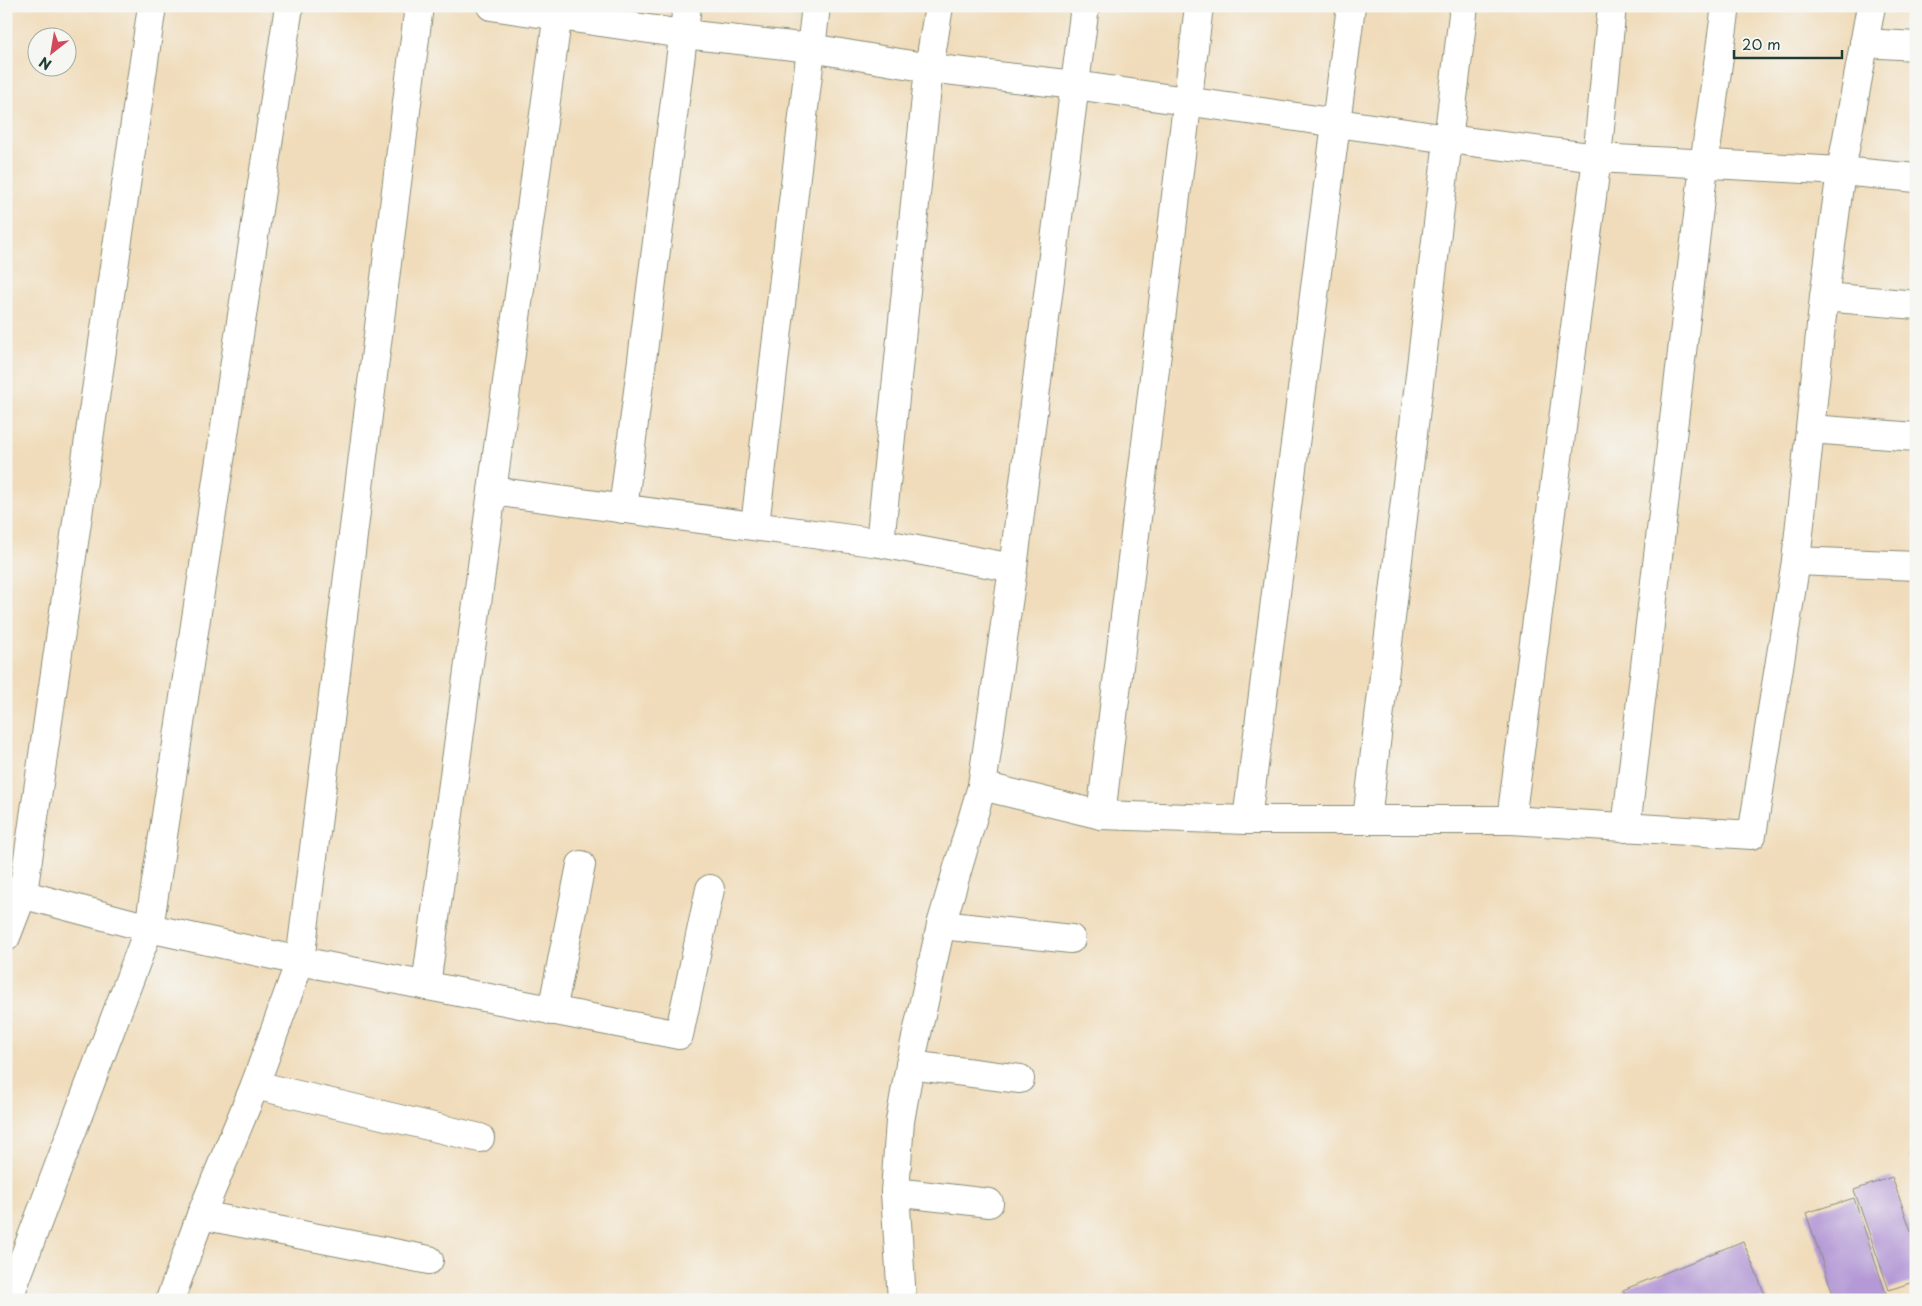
<svg xmlns="http://www.w3.org/2000/svg" width="1922" height="1306" viewBox="0 0 1922 1306" font-family="'Playpen Sans',sans-serif">
<rect width="100%" height="100%" fill="#f6f6f2"/>
<filter id="ink" filterUnits="userSpaceOnUse"><feTurbulence type="fractalNoise" baseFrequency=".02" numOctaves="2"/><feDisplacementMap in="SourceGraphic" scale="10" xChannelSelector="R" yChannelSelector="G"/><feConvolveMatrix kernelMatrix="1 2 1 2 8 2 1 2 1" color-interpolation-filters="sRGB"/></filter>
<filter id="wash" filterUnits="userSpaceOnUse"><feTurbulence type="fractalNoise" baseFrequency=".0096" numOctaves="4" result="noise"/><feDisplacementMap in="SourceGraphic" scale="20" xChannelSelector="R" yChannelSelector="G"/><feGaussianBlur stdDeviation="1.12" result="paint"/><feColorMatrix in="noise" values="0 0 0 0 0 0 0 0 0 0 0 0 0 0 0 0 0 1.4 0 .05"/><feComposite in="paint" operator="in"/></filter>
<g filter="url(#wash)">
<rect width="100%" height="100%" fill="#f0dcba"/>
<g id="blocks">
<g fill="#b499d6">
<polygon points="1916,1153 1916,1170 1910,1155"/>
<polygon points="1892,1177 1916,1245 1916,1281 1889,1290 1854,1190"/>
<polygon points="1854,1198 1888,1300 1835,1300 1806,1213"/>
<polygon points="1743,1241 1767,1300 1627,1300 1623,1290"/>
</g>
</g>
</g>
<g filter="url(#ink)">
<use href="#blocks" fill-opacity="0" stroke="#888c77" stroke-width="1"/>
<g fill="none" stroke-linecap="round" stroke-linejoin="round">
<defs>
<g id="minor">
<polyline points="491,6 683,34 811,48 929,68 1075,85 1448,139 1597,158 1841,171 1916,178"/>
<polyline points="1864,43 1916,46"/>
<polyline points="1824,297 1916,305"/>
<polyline points="1810,429 1916,437"/>
<polyline points="492,491 559,6"/>
<polyline points="623,509 687,6"/>
<polyline points="755,525 816,6"/>
<polyline points="880,543 929,68 939,6"/>
<polyline points="1796,561 1916,566"/>
<polyline points="982,786 1101,815 1247,820 1511,820 1752,835 1796,561 1824,297 1841,171 1871,6"/>
<polyline points="1101,815 1199,6"/>
<polyline points="1367,819 1464,6"/>
<polyline points="1247,820 1351,6"/>
<polyline points="1511,820 1597,158 1612,6"/>
<polyline points="1626,828 1704,165 1726,6"/>
<polyline points="6,890 149,928 300,961 679,1035 710,889"/>
<polyline points="941,925 1071,939"/>
<polyline points="6,937 23,893 152,6"/>
<polyline points="426,986 492,491 880,543 1013,568"/>
<polyline points="552,1011 581,865"/>
<polyline points="910,1065 1020,1079"/>
<polyline points="255,1085 480,1138"/>
<polyline points="895,1192 989,1203"/>
<polyline points="201,1215 429,1260"/>
<polyline points="8,1300 149,928 289,6"/>
<polyline points="170,1300 201,1215 255,1085 300,961 419,6"/>
<polyline points="902,1300 895,1192 900,1121 910,1065 941,925 982,786 1013,568 1085,6"/>
</g>
</defs>
<use href="#minor" stroke="#888c77" stroke-width="30"/>
<use href="#minor" stroke="#fff" stroke-width="28"/>
</g>
</g>
<rect width="1922" height="1306" fill="none" stroke="#f6f6f2" stroke-width="25"/>
<g transform="translate(52 52) rotate(211)"><circle r="24" fill="#f6f6f2" stroke="#a0aca6"/>
<path d="M0-4L9 19L0 12L-9 19Z" fill="#d1495b"/>
<text y="-8" font-size="14" font-weight="bold" text-anchor="middle" fill="#1f3d34">N</text>
</g>
<path d="M1734 50v8h108v-8" fill="none" stroke="#1f3d34" stroke-width="2.5"/>
<text x="1742" y="50" font-size="15" fill="#1f3d34" stroke="#f6f6f2" stroke-width="4" paint-order="stroke">20 m</text>
</svg>
